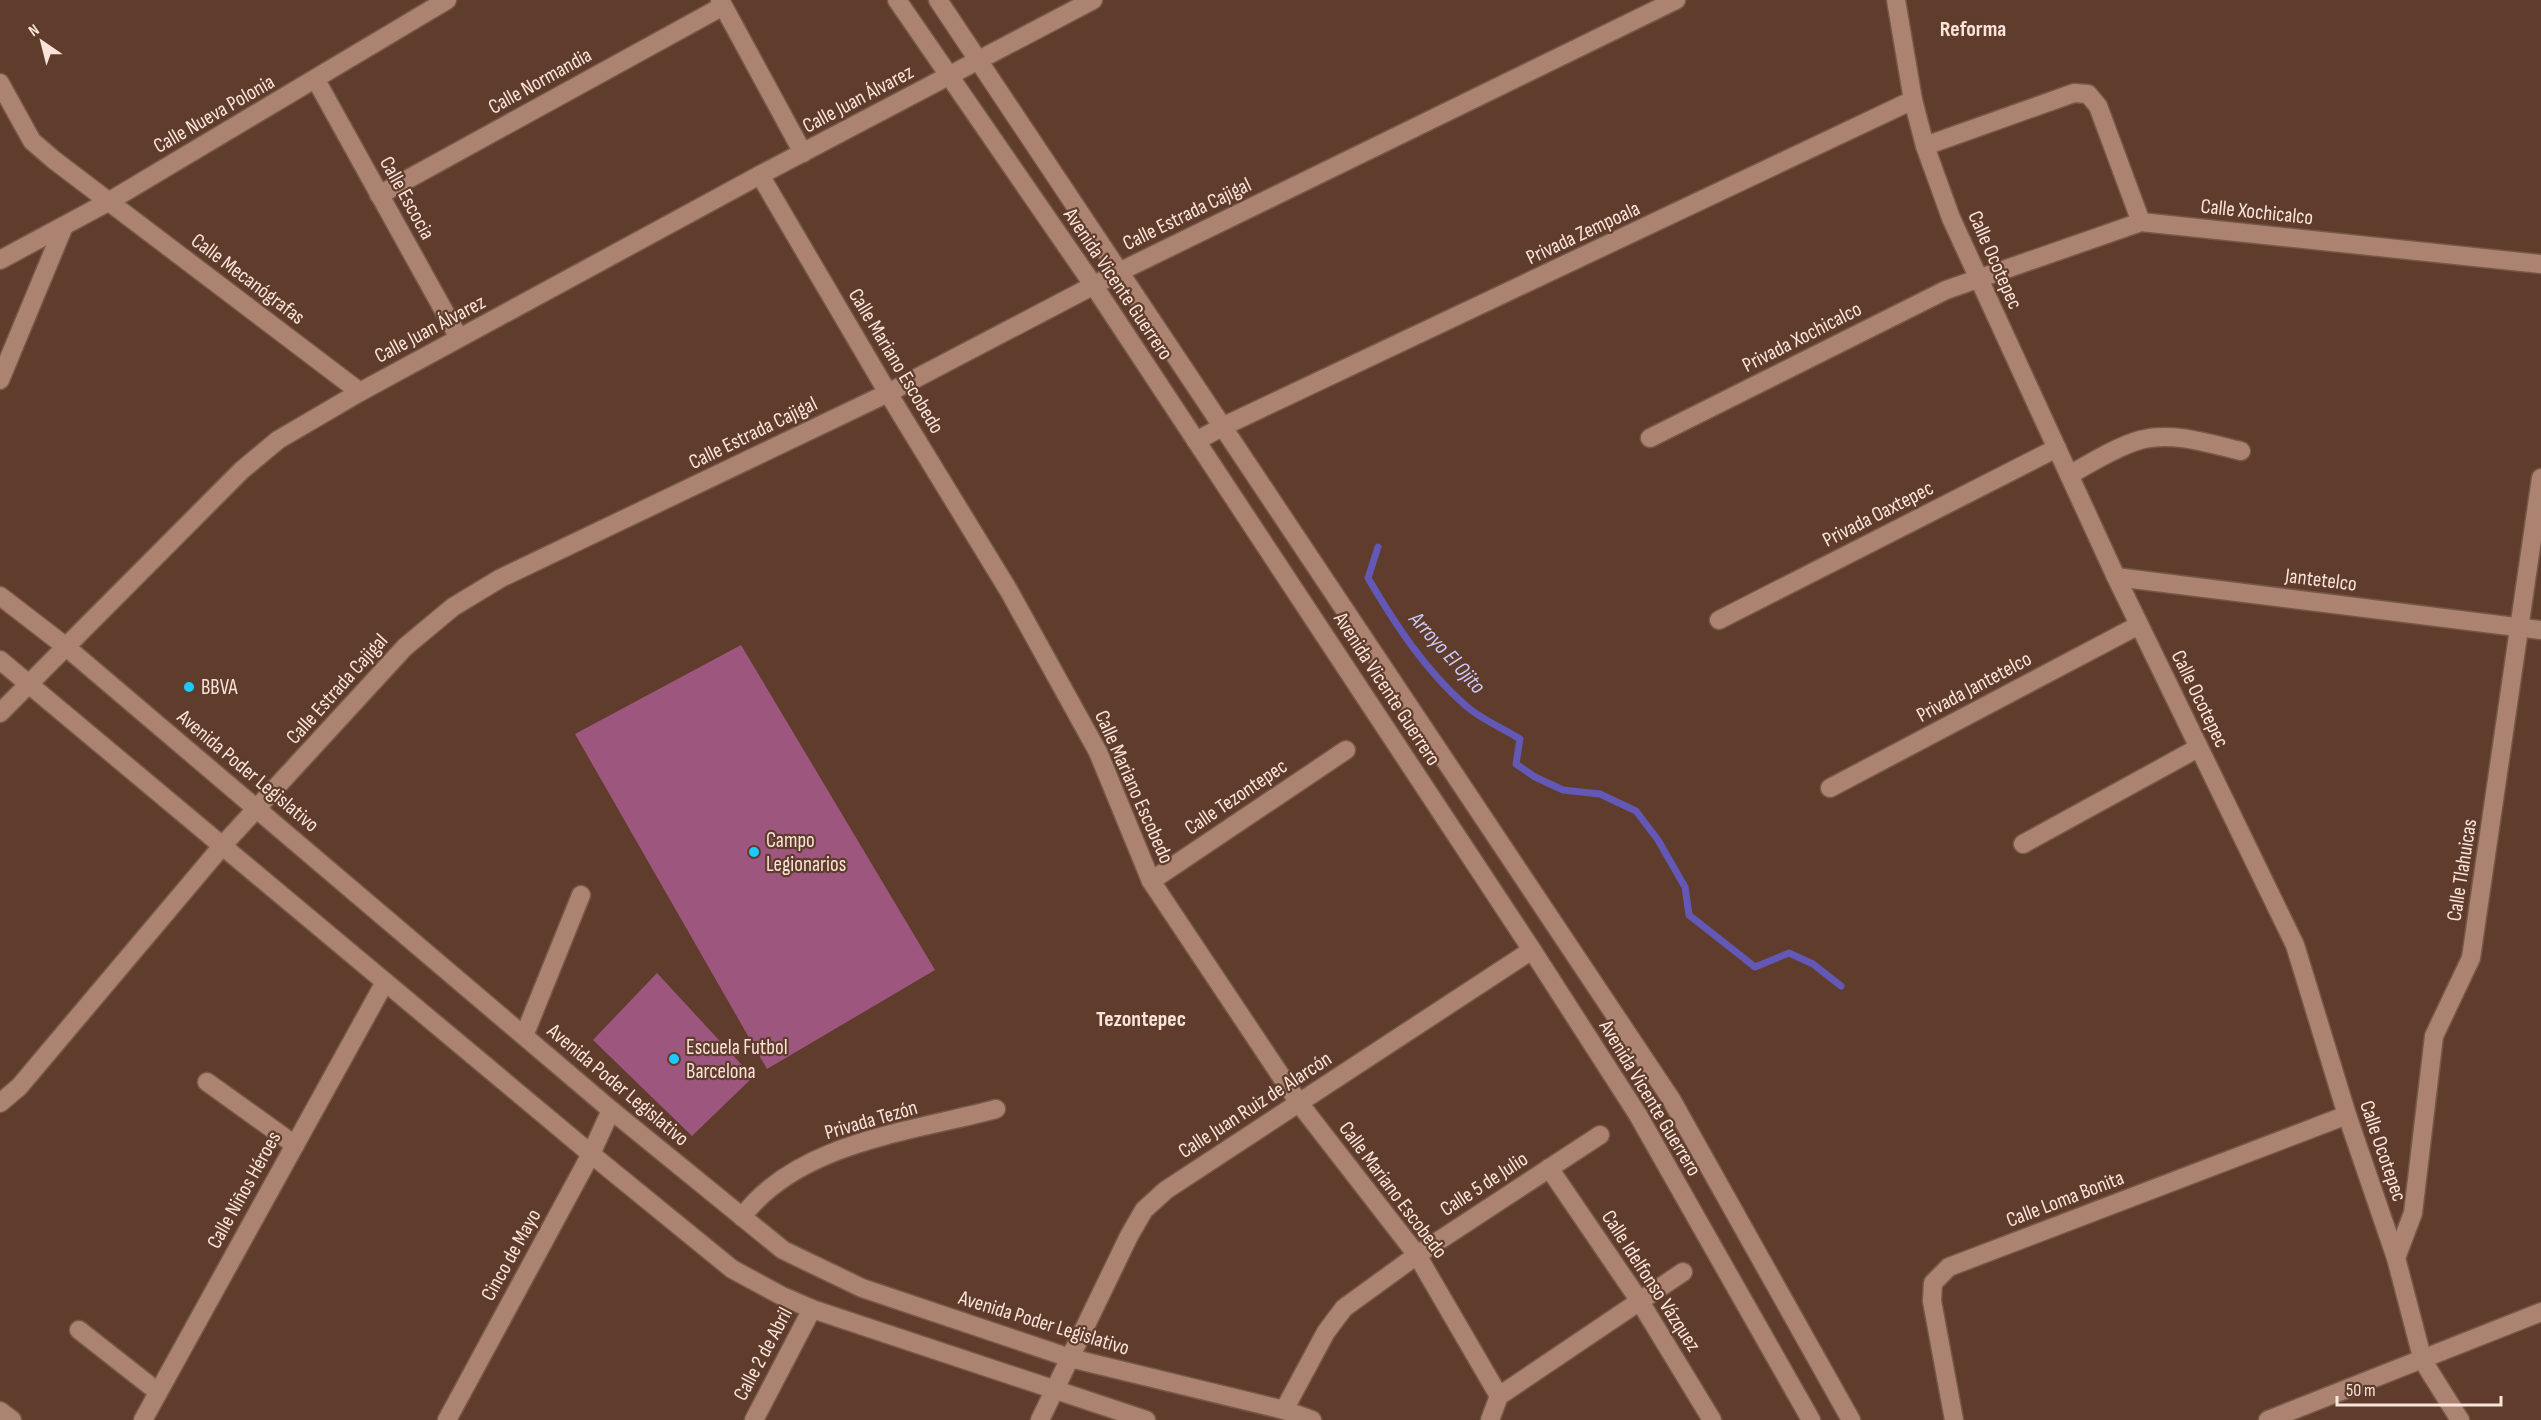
<svg xmlns="http://www.w3.org/2000/svg" width="2541" height="1420" viewBox="0 0 2541 1420" font-family="'Sofia Sans Condensed',sans-serif">
<rect width="100%" height="100%" fill="#5f3c2b"/>
<g fill="#9d577f">
<polygon points="741,645 935,970 767,1069 575,734"/>
<polygon points="657,973 753,1077 692,1136 593,1040"/>
</g>
<g fill="none" stroke-linecap="round" stroke-linejoin="round">
<path stroke="#6358b5" stroke-width="7" d="M1378,547l-10,31c27,46 57,92 97,127 15,14 38,23 55,34l-4,25 19,13 28,13 37,4 36,17 22,29 27,47 4,28 66,52 34,-14 24,11 28,22"/>
<defs>
<g id="minor">
<polyline points="720,0 803,153"/>
<polyline points="316,80 459,338"/>
<polyline points="0,83 32,141 54,160 360,392"/>
<polyline points="1925,146 2074,93 2088,94 2098,106 2141,222"/>
<polyline points="760,175 888,393 1009,591 1098,752 1151,881 1299,1103 1417,1255 1499,1396"/>
<polyline points="379,195 723,6"/>
<polyline points="0,260 108,202 447,0"/>
<polyline points="0,380 64,226"/>
<polyline points="1650,438 1946,290 2141,222 2541,264"/>
<polyline points="1196,441 1224,426 1913,100"/>
<path d="M2069,475c22,-12 47,-28 71,-35 33,-9 70,4 101,11"/>
<polyline points="2116,577 2541,630"/>
<polyline points="1719,620 2057,448"/>
<polyline points="0,713 242,470 278,440 360,392 760,175 1093,0"/>
<polyline points="1830,788 2139,625"/>
<polyline points="2023,844 2198,748"/>
<polyline points="1151,881 1346,750"/>
<polyline points="524,1036 581,895"/>
<polyline points="207,1082 295,1145"/>
<polyline points="0,1103 19,1087 223,845 405,647 453,607 501,578 888,393 1121,271 1676,0"/>
<polyline points="1549,1168 1639,1300 1712,1420"/>
<path d="M742,1217c56,-75 169,-85 254,-108"/>
<polyline points="2396,1258 2413,1213 2434,1036 2471,958 2541,478"/>
<polyline points="79,1330 158,1392"/>
<polyline points="2423,1361 2460,1420"/>
<polyline points="1284,1410 1326,1332 1344,1308 1417,1255 1600,1135"/>
<polyline points="0,1411 12,1420"/>
<polyline points="143,1420 385,982"/>
<polyline points="447,1420 591,1154 611,1110"/>
<polyline points="754,1420 812,1309"/>
<polyline points="1040,1420 1129,1236 1144,1210 1166,1190 1532,950"/>
<polyline points="1490,1420 1499,1396 1683,1272"/>
<polyline points="1954,1420 1932,1301 1933,1283 1949,1267 2347,1115"/>
</g>
<g id="tertiary">
<polyline points="1896,0 1913,100 1925,146 1951,218 2116,577 2295,945 2347,1115 2396,1258 2423,1361"/>
<polyline points="2268,1420 2541,1312"/>
</g>
<g id="secondary">
<polyline points="897,0 1094,286 1532,950 1638,1115 1811,1420"/>
<polyline points="938,0 1671,1099 1851,1420"/>
<polyline points="0,596 65,646 611,1110 783,1250 862,1288 1070,1358 1284,1410 1312,1420"/>
<polyline points="0,660 591,1154 732,1269 782,1296 812,1309 1146,1420"/>
</g>
</defs>
<use href="#minor" stroke="#76584a" stroke-width="21"/>
<use href="#tertiary" stroke="#76584a" stroke-width="21"/>
<use href="#secondary" stroke="#76584a" stroke-width="21"/>
<use href="#minor" stroke="#ac8370" stroke-width="18"/>
<use href="#tertiary" stroke="#ac8370" stroke-width="18"/>
<use href="#secondary" stroke="#ac8370" stroke-width="18"/>
</g>
<g fill="#1ec9fd" stroke="#5f3c2b" stroke-width="2">
<circle cx="189" cy="687" r="6"/>
<circle cx="754" cy="852" r="6"/>
<circle cx="674" cy="1059" r="6"/>
</g>
<g text-anchor="middle" dominant-baseline="central" stroke-width="4.5" stroke-linejoin="round" paint-order="stroke">
<g font-size="21" fill="#fae3d9" stroke="#5f3c2b">
<text transform="translate(540 81) rotate(-29)">Calle Normandia</text>
<text transform="translate(858 99) rotate(-28)">Calle Juan Álvarez</text>
<text transform="translate(214 114) rotate(-30)">Calle Nueva Polonia</text>
<text transform="translate(407 198) rotate(61)">Calle Escocia</text>
<text transform="translate(2257 212) rotate(6)">Calle Xochicalco</text>
<text transform="translate(1187 214) rotate(-26)">Calle Estrada Cajigal</text>
<text transform="translate(1583 233) rotate(-25)">Privada Zempoala</text>
<text transform="translate(1995 260) rotate(66)">Calle Ocotepec</text>
<text transform="translate(248 279) rotate(37)">Calle Mecanógrafas</text>
<text transform="translate(1118 284) rotate(56)">Avenida Vicente Guerrero</text>
<text transform="translate(430 329) rotate(-28)">Calle Juan Álvarez</text>
<text transform="translate(1802 337) rotate(-27)">Privada Xochicalco</text>
<text transform="translate(896 361) rotate(59)">Calle Mariano Escobedo</text>
<text transform="translate(753 433) rotate(-26)">Calle Estrada Cajigal</text>
<text transform="translate(1878 514) rotate(-27)">Privada Oaxtepec</text>
<text transform="translate(2321 580) rotate(7)">Jantetelco</text>
<text transform="translate(1974 687) rotate(-28)">Privada Jantetelco</text>
<text transform="translate(337 689) rotate(-48)">Calle Estrada Cajigal</text>
<text transform="translate(1387 689) rotate(57)">Avenida Vicente Guerrero</text>
<text transform="translate(2200 699) rotate(64)">Calle Ocotepec</text>
<text transform="translate(248 771) rotate(40)">Avenida Poder Legislativo</text>
<text transform="translate(1134 787) rotate(66)">Calle Mariano Escobedo</text>
<text transform="translate(1236 797) rotate(-34)">Calle Tezontepec</text>
<text transform="translate(2462 870) rotate(-81)">Calle Tlahuicas</text>
<text transform="translate(618 1085) rotate(40)">Avenida Poder Legislativo</text>
<text transform="translate(1650 1098) rotate(59)">Avenida Vicente Guerrero</text>
<text transform="translate(1255 1105) rotate(-33)">Calle Juan Ruiz de Alarcón</text>
<text transform="translate(871 1120) rotate(-16)">Privada Tezón</text>
<text transform="translate(2383 1151) rotate(71)">Calle Ocotepec</text>
<text transform="translate(1484 1184) rotate(-33)">Calle 5 de Julio</text>
<text transform="translate(244 1190) rotate(-61)">Calle Niños Héroes</text>
<text transform="translate(1393 1190) rotate(53)">Calle Mariano Escobedo</text>
<text transform="translate(2065 1199) rotate(-21)">Calle Loma Bonita</text>
<text transform="translate(511 1255) rotate(-61)">Cinco de Mayo</text>
<text transform="translate(1651 1281) rotate(57)">Calle Idelfonso Vázquez</text>
<text transform="translate(1044 1323) rotate(17)">Avenida Poder Legislativo</text>
<text transform="translate(763 1354) rotate(-62)">Calle 2 de Abril</text>
</g>
<g font-size="21" fill="#fae3d9" stroke="#5f3c2b" text-anchor="start">
<text x="201" y="687">BBVA</text>
<text x="766" y="840">Campo<tspan x="766" dy="24">Legionarios</tspan></text>
<text x="686" y="1047">Escuela Futbol<tspan x="686" dy="24">Barcelona</tspan></text>
</g>
<g font-size="22" font-weight="bold" fill="#fae3d9" stroke="#5f3c2b">
<text x="1973" y="29">Reforma</text>
<text x="1141" y="1019">Tezontepec</text>
</g>
<g font-size="22" font-style="italic" fill="#cbcafc" stroke="#5f3c2b">
<text transform="translate(1447 653) rotate(48)">Arroyo El Ojito</text>
</g>
</g>
<g transform="translate(42 42) rotate(325)" stroke="#5f3c2b" stroke-width="4.5" paint-order="stroke">
<path d="M0-4.5L10 22L0 15L-10 22Z" fill="#fae3d9"/>
<text y="-9" font-size="16" font-weight="bold" text-anchor="middle" fill="#fae3d9">N</text>
</g>
<path d="M2337 1396v9h164v-9" fill="none" stroke="#fae3d9" stroke-width="3"/>
<text x="2346" y="1396" font-size="18" fill="#fae3d9" stroke="#5f3c2b" stroke-width="4.5" paint-order="stroke">50 m</text>
</svg>
